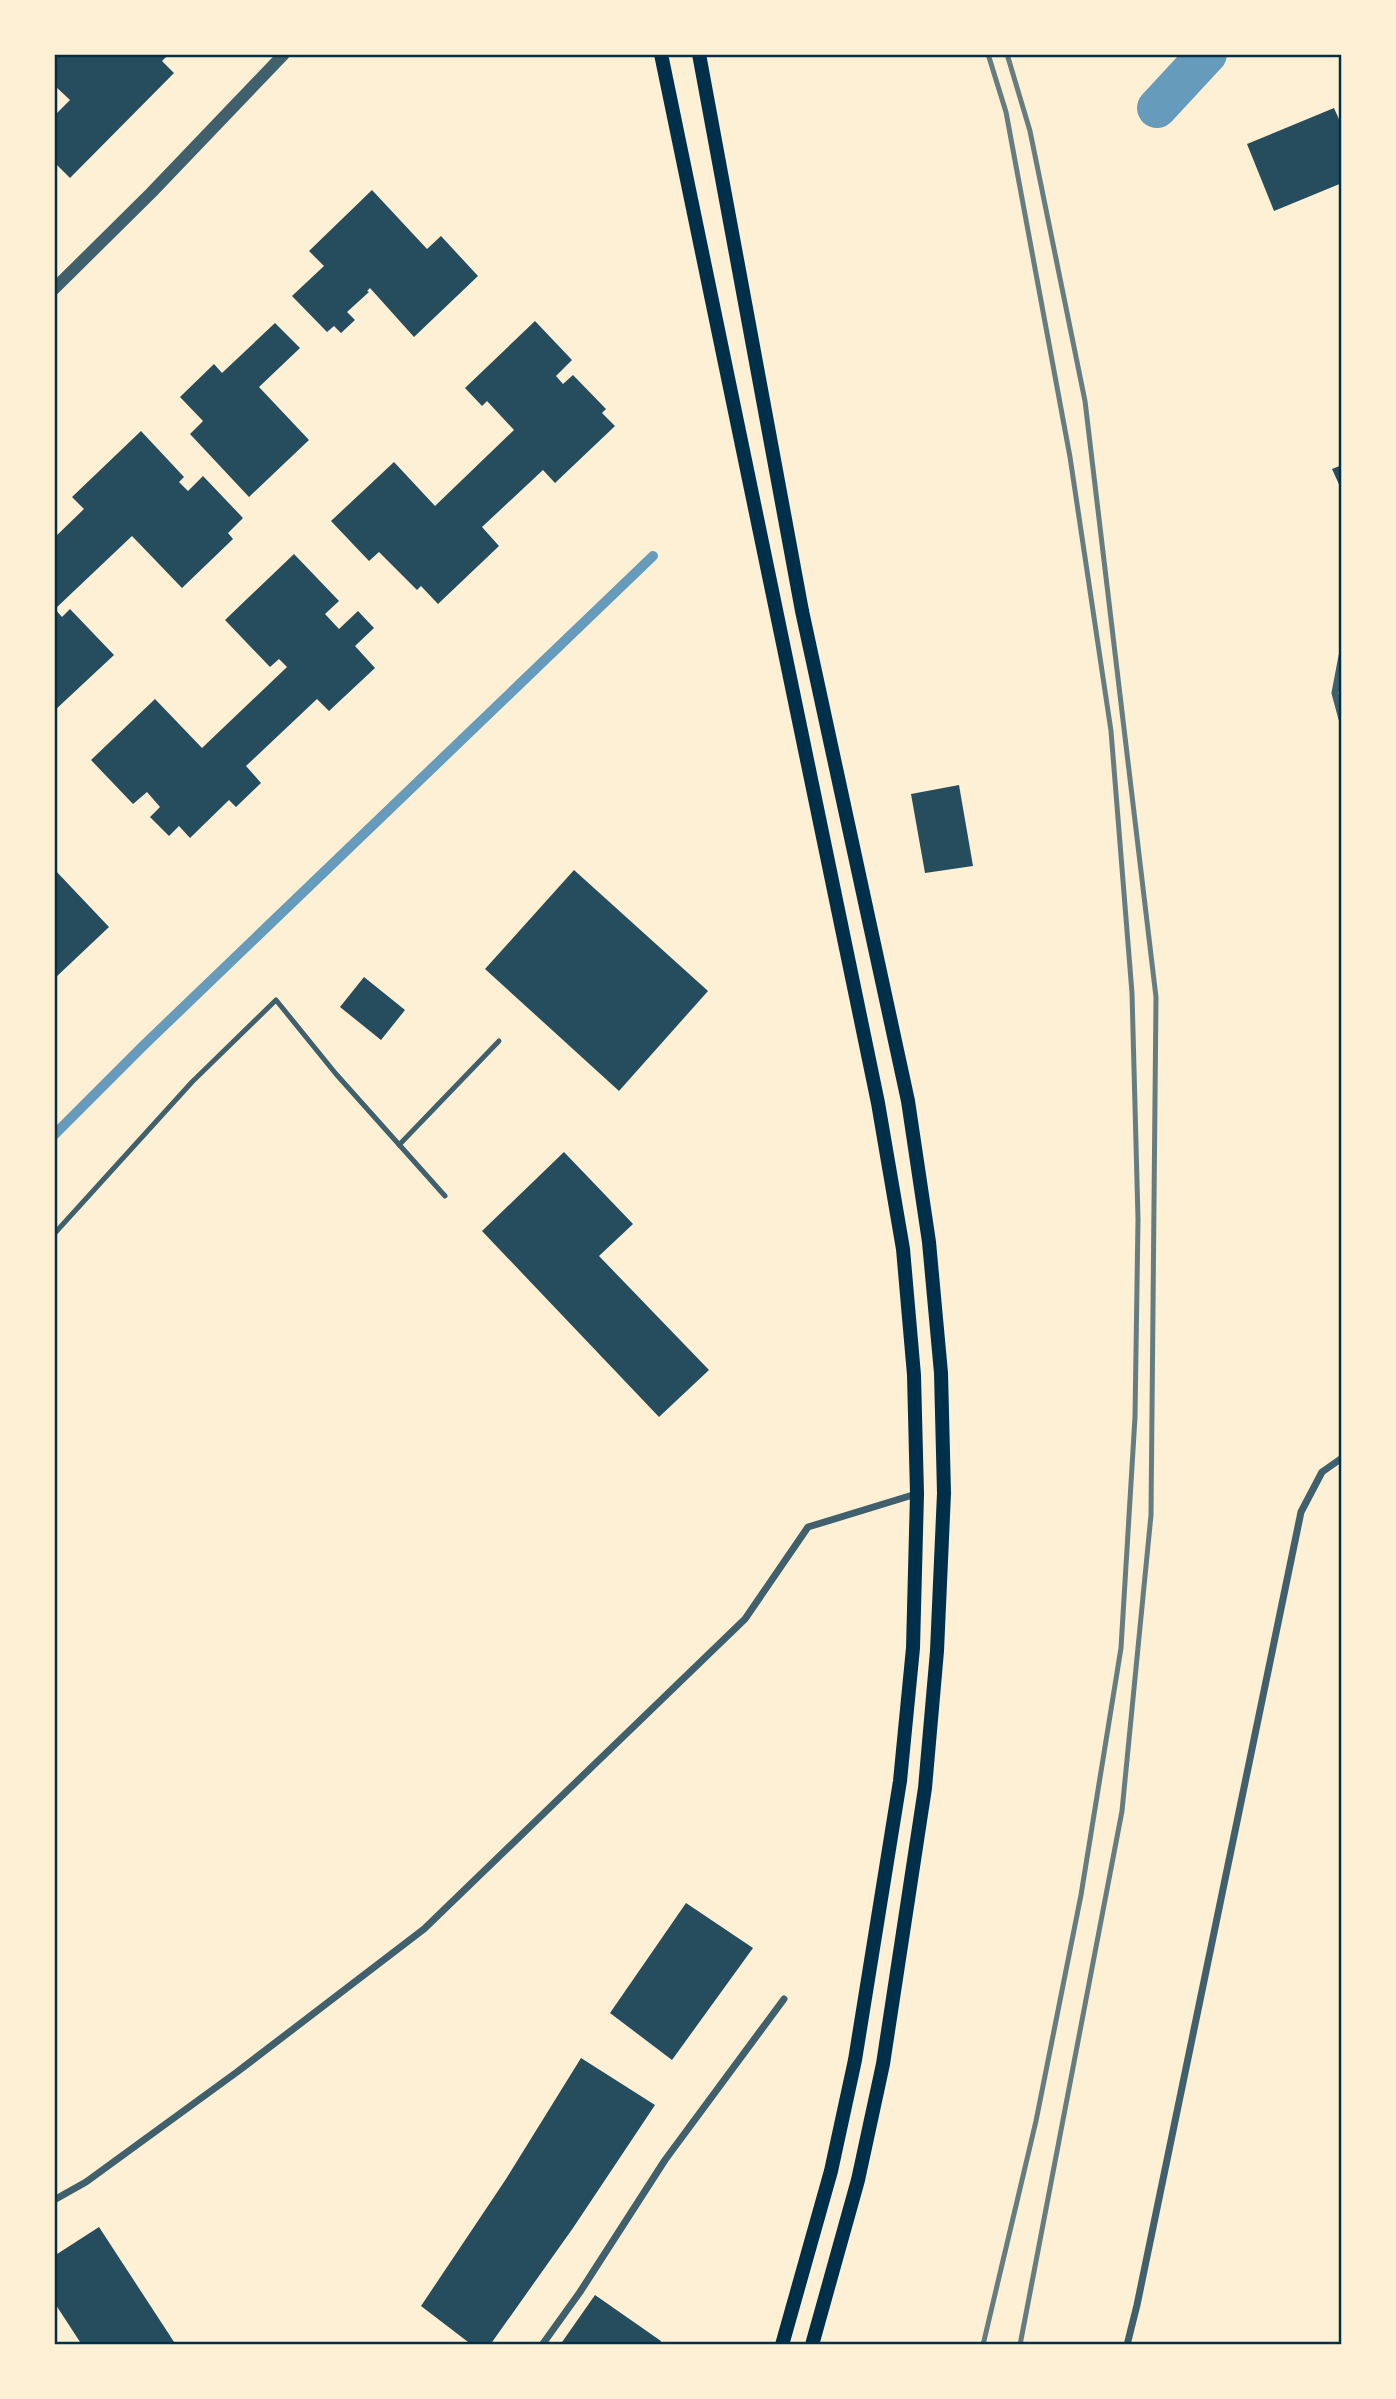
<svg xmlns="http://www.w3.org/2000/svg" width="1396" height="2399" viewBox="0 0 1396 2399" font-family="'Fira Sans Condensed',sans-serif">
<rect width="100%" height="100%" fill="#fdf0d5"/>
<g fill="none" stroke-linecap="round" stroke-linejoin="round">
<polyline stroke="#669bbc" stroke-width="10" points="54,1135 145,1044 653,556"/>
<polyline stroke="#669bbc" stroke-width="40" points="1157,108 1207,54"/>
</g>
<g fill="#264d5e">
<polygon points="54,54 169,54 162,61 174,73 70,178 54,162 54,116 70,100 54,85"/>
<polygon points="1334,108 1342,126 1342,183 1274,211 1247,144"/>
<polygon points="372,190 427,249 441,236 478,276 414,337 370,288 367,291 369,292 347,312 355,320 341,333 334,326 327,332 292,296 324,266 309,251"/>
<polygon points="535,321 572,360 556,376 563,384 573,375 606,409 602,413 615,426 555,483 543,470 482,527 499,546 438,604 421,586 417,590 379,552 369,561 331,521 394,462 435,506 514,430 487,401 482,406 465,388"/>
<polygon points="275,323 300,348 259,387 309,440 249,497 190,434 203,421 180,397 214,364 222,373"/>
<polygon points="141,431 184,477 179,482 188,491 203,476 243,518 228,533 233,539 182,588 132,536 55,609 62,617 70,609 114,655 54,711 54,538 84,509 72,497"/>
<polygon points="1342,465 1342,491 1332,469"/>
<polygon points="294,554 339,601 325,614 339,629 358,611 374,628 355,646 375,668 329,711 317,699 246,766 261,783 236,807 229,800 190,838 179,826 169,836 150,817 160,807 147,792 133,804 91,760 155,699 202,748 287,667 279,659 270,667 225,620"/>
<polygon points="959,785 973,866 925,873 911,794"/>
<polygon points="54,869 109,927 54,979"/>
<polygon points="574,870 708,991 619,1091 485,969"/>
<polygon points="364,977 405,1010 381,1040 340,1007"/>
<polygon points="564,1152 633,1224 599,1256 709,1370 659,1417 482,1231"/>
<polygon points="686,1903 753,1948 672,2060 610,2013"/>
<polygon points="581,2058 655,2105 573,2228 490,2345 472,2345 421,2306 506,2179"/>
<polygon points="99,2227 176,2345 82,2345 54,2302 54,2256"/>
<polygon points="595,2295 661,2341 659,2345 560,2345"/>
</g>
<g fill="none" stroke-linecap="round" stroke-linejoin="round">
<g stroke="#3f606c" stroke-width="5">
<polyline points="399,1145 499,1041"/>
<polyline points="54,1234 192,1082 276,1000 336,1074 445,1196"/>
</g>
<g stroke="#3f606c" stroke-width="7">
<polyline points="1342,656 1335,693 1342,719"/>
<polyline points="54,2200 86,2182 237,2072 424,1929 745,1619 808,1527 916,1494"/>
<polyline points="542,2345 580,2292 665,2160 784,1999"/>
<polyline points="1127,2345 1137,2305 1301,1512 1322,1472 1342,1458"/>
</g>
<polyline stroke="#3f606c" stroke-width="12" points="54,289 151,193 284,54"/>
<g stroke="#003049" stroke-width="14">
<polyline points="661,54 878,1103 903,1249 914,1375 917,1494 913,1648 900,1781 855,2060 831,2171 782,2345"/>
<polyline points="699,54 802,611 908,1101 929,1242 941,1373 944,1493 937,1651 925,1788 883,2064 858,2180 812,2345"/>
</g>
<g stroke="#657d81" stroke-width="5">
<polyline points="1007,54 1030,131 1085,401 1156,997 1151,1515 1122,1811 1020,2345"/>
<polyline points="983,2345 1036,2121 1081,1895 1121,1648 1135,1417 1138,1219 1132,993 1111,731 1070,457 1006,112 988,54"/>
</g>
</g>
<rect width="1396" height="2399" fill="none" stroke="#fdf0d5" stroke-width="112"/>
<rect x="56" y="56" width="1284" height="2287" fill="none" stroke="#003049" stroke-width="2.5"/>
</svg>
